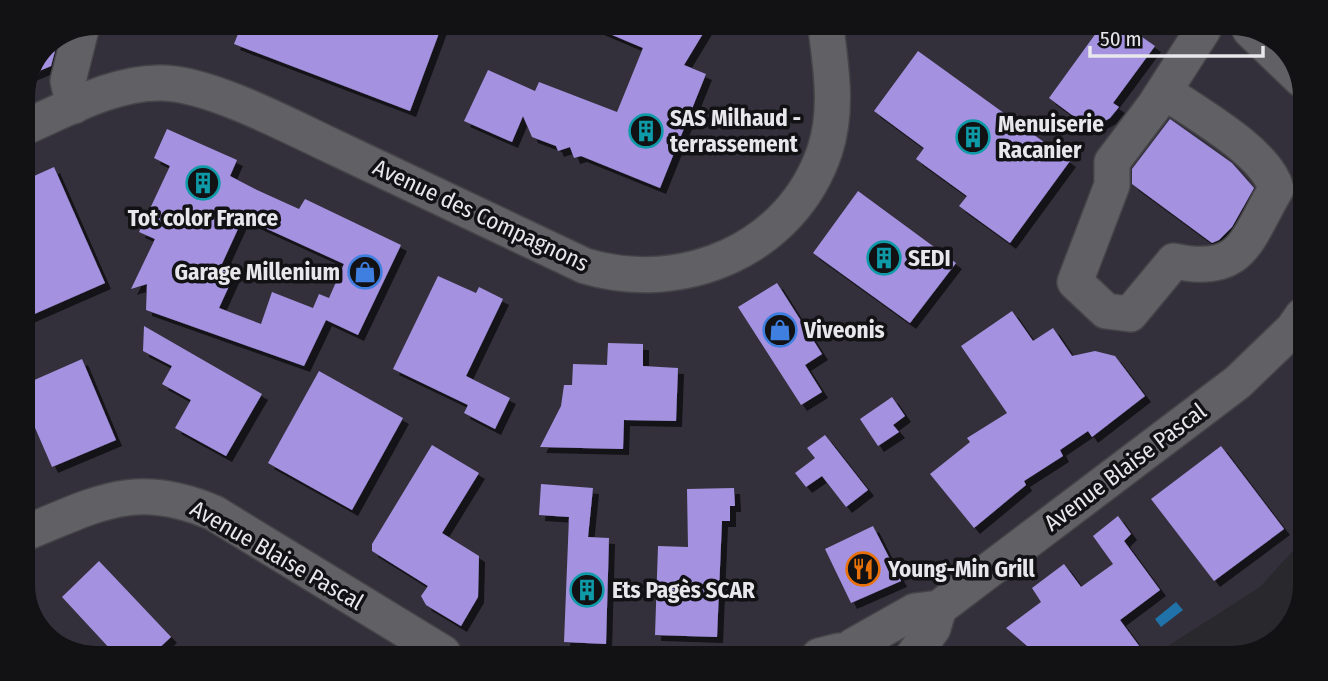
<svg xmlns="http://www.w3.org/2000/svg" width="1328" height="681" viewBox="0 0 1328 681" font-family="'Fira Sans Condensed',sans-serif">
<defs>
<filter id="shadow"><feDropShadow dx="6" dy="6" stdDeviation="0" flood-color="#0009"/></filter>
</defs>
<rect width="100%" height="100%" fill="#29282d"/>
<polygon fill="#33303b" points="96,23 1265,30 1305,92 1299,544 1260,587 1149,658 63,651 35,625 23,590 23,92 45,44"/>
<polygon fill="#2072a9" points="1176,602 1183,610 1161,627 1155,619"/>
<g fill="#a491df" fill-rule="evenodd" filter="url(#shadow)">
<polygon points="242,24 275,24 442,25 410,111 234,44"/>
<polygon points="591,26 707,27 684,65 706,74 660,188 581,156 574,158 570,147 558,151 556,146 532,137 523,116 512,142 464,121 488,70 535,91 539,82 617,112 643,48"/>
<polygon points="1099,29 1132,30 1155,46 1113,103 1119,107 1110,118 1091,129 1049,98"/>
<polygon points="53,41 56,47 51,66 30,75 45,44"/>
<polygon points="918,51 1070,161 1010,243 959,206 967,196 916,159 924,148 874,111"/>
<polygon points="1170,119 1232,163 1254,188 1232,227 1219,240 1212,243 1132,184 1132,169"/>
<path d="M167,129l70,31 -7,16 27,14 42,19 6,-10 96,46 -43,90 -32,-15 -22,46 -158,-56 1,-26 -16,5 24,-50 -16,-7 31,-66 -16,-8zM243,218l101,46 -15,34 -10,-4 -6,14 -41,-16 -11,32 -42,-16 16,-35 -14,-7z"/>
<polygon points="54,167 105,283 23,319 23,181"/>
<polygon points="858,191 956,263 910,323 813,253"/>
<polygon points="438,276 476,293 479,287 503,299 466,376 510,398 495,429 464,413 468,405 393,369"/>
<polygon points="777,283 822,354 805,365 822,392 801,405 738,307"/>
<polygon points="1012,311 1033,341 1053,328 1072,356 1095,351 1115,356 1145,396 1092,437 1088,431 1060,450 1063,456 1024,481 1026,485 974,528 930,474 970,442 967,438 1007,413 961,346"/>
<polygon points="144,326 262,394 226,456 175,428 191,400 162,384 172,366 143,351"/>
<polygon points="608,343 643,344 643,366 678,368 676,421 624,420 623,449 540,447 561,406 564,385 572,385 573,364 607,365"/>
<polygon points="82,359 116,440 52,467 23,400 23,385"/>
<polygon points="319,371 403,418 352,510 268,463"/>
<polygon points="892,397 905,416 893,425 899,432 878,446 860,419"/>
<polygon points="825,435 868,490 846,507 822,476 806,487 795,473 815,458 807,448"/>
<polygon points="432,445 479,473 442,533 479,556 478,597 461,626 426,605 421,596 428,586 372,551 372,544"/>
<polygon points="1221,446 1284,529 1214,581 1151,499"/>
<polygon points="541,484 593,488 588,537 609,538 606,644 564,642 569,517 539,515"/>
<polygon points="734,488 735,506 730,506 730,521 722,521 717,637 655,635 658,546 688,547 687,489"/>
<polygon points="1118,516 1131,534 1124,541 1160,590 1120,620 1148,658 1040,657 1006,628 1041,602 1032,588 1064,564 1081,587 1113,564 1093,536"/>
<polygon points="873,526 901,581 851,603 825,549"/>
<polygon points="99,561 171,637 156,651 112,651 62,597"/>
</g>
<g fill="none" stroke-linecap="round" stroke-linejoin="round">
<defs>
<g id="minor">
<polyline points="1250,30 1301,79"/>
<path d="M1164,91c31,22 103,61 112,98 -30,51 -33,87 -102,72l-44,53 -24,-3 -31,-29 37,-97v-23l43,-57 48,-75"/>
<polyline points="74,106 68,81 81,29"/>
<path d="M23,128c42,-18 93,-47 140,-45 48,1 128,44 173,65 83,39 166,79 249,118 97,29 207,-16 240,-116 13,-40 6,-82 1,-122"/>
<path d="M23,534c74,-30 112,-55 191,-21l229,140"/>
<polyline points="853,646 915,611 939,608 1238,382 1293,329 1302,316"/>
<polyline points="819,656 839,651"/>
<polyline points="913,656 933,628 939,608"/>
</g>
</defs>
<use href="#minor" stroke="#454448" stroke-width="38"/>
<use href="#minor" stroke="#616065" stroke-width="35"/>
</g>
<defs>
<symbol id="building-ring" viewBox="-11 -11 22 22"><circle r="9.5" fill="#121113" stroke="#0f9aa8" stroke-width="1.5"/><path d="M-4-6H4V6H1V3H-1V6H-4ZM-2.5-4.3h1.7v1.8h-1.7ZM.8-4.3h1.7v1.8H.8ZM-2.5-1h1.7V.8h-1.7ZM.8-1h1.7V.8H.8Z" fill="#0f9aa8"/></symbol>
<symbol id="shop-ring" viewBox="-11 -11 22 22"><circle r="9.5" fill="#121113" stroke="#3f7fe0" stroke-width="1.5"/><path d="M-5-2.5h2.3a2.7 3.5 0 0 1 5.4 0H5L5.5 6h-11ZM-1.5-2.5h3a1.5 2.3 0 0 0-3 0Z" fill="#3f7fe0"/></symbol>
<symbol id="restaurant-ring" viewBox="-11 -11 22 22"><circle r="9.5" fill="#121113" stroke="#e8710a" stroke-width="1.5"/><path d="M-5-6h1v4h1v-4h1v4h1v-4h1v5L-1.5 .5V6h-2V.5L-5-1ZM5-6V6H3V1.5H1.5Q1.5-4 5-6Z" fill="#e8710a"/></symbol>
</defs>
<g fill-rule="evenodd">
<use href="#building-ring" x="627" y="112" width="38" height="38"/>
<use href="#building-ring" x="954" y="118" width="38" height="38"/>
<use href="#building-ring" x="184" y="164" width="38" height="38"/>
<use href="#building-ring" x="865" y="239" width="38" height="38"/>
<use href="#shop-ring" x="346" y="253" width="38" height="38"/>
<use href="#shop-ring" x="761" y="311" width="38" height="38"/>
<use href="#restaurant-ring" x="844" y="550" width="38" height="38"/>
<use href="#building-ring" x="568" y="571" width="38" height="38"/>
</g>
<g text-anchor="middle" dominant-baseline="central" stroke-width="7" stroke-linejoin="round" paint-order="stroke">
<g font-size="23" font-weight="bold" fill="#e8e7eb" stroke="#121113" text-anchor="start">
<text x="670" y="118">SAS Milhaud -<tspan x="670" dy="26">terrassement</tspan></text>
<text x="998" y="124">Menuiserie<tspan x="998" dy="26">Racanier</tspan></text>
<text x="203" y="218" text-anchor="middle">Tot color France</text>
<text x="908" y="258">SEDI</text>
<text x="340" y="272" text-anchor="end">Garage Millenium</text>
<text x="804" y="330">Viveonis</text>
<text x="888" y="569">Young-Min Grill</text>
<text x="612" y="590">Ets Pagès SCAR</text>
</g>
<g font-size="23" fill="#e8e7eb" stroke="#121113">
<text transform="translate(481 215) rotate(25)">Avenue des Compagnons</text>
<text transform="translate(1125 467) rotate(-37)">Avenue Blaise Pascal</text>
<text transform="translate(277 555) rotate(30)">Avenue Blaise Pascal</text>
</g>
</g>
<path d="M0 0H1328V681H0ZM96 35H1232A61 61 0 0 1 1293 96V585A61 61 0 0 1 1232 646H96A61 61 0 0 1 35 585V96A61 61 0 0 1 96 35Z" fill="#121113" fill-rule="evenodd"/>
<path d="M1090 46v10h173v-10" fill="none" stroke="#e8e7eb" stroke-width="3.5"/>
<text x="1100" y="46" font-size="21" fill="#e8e7eb" stroke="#121113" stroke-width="5" paint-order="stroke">50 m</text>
</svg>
